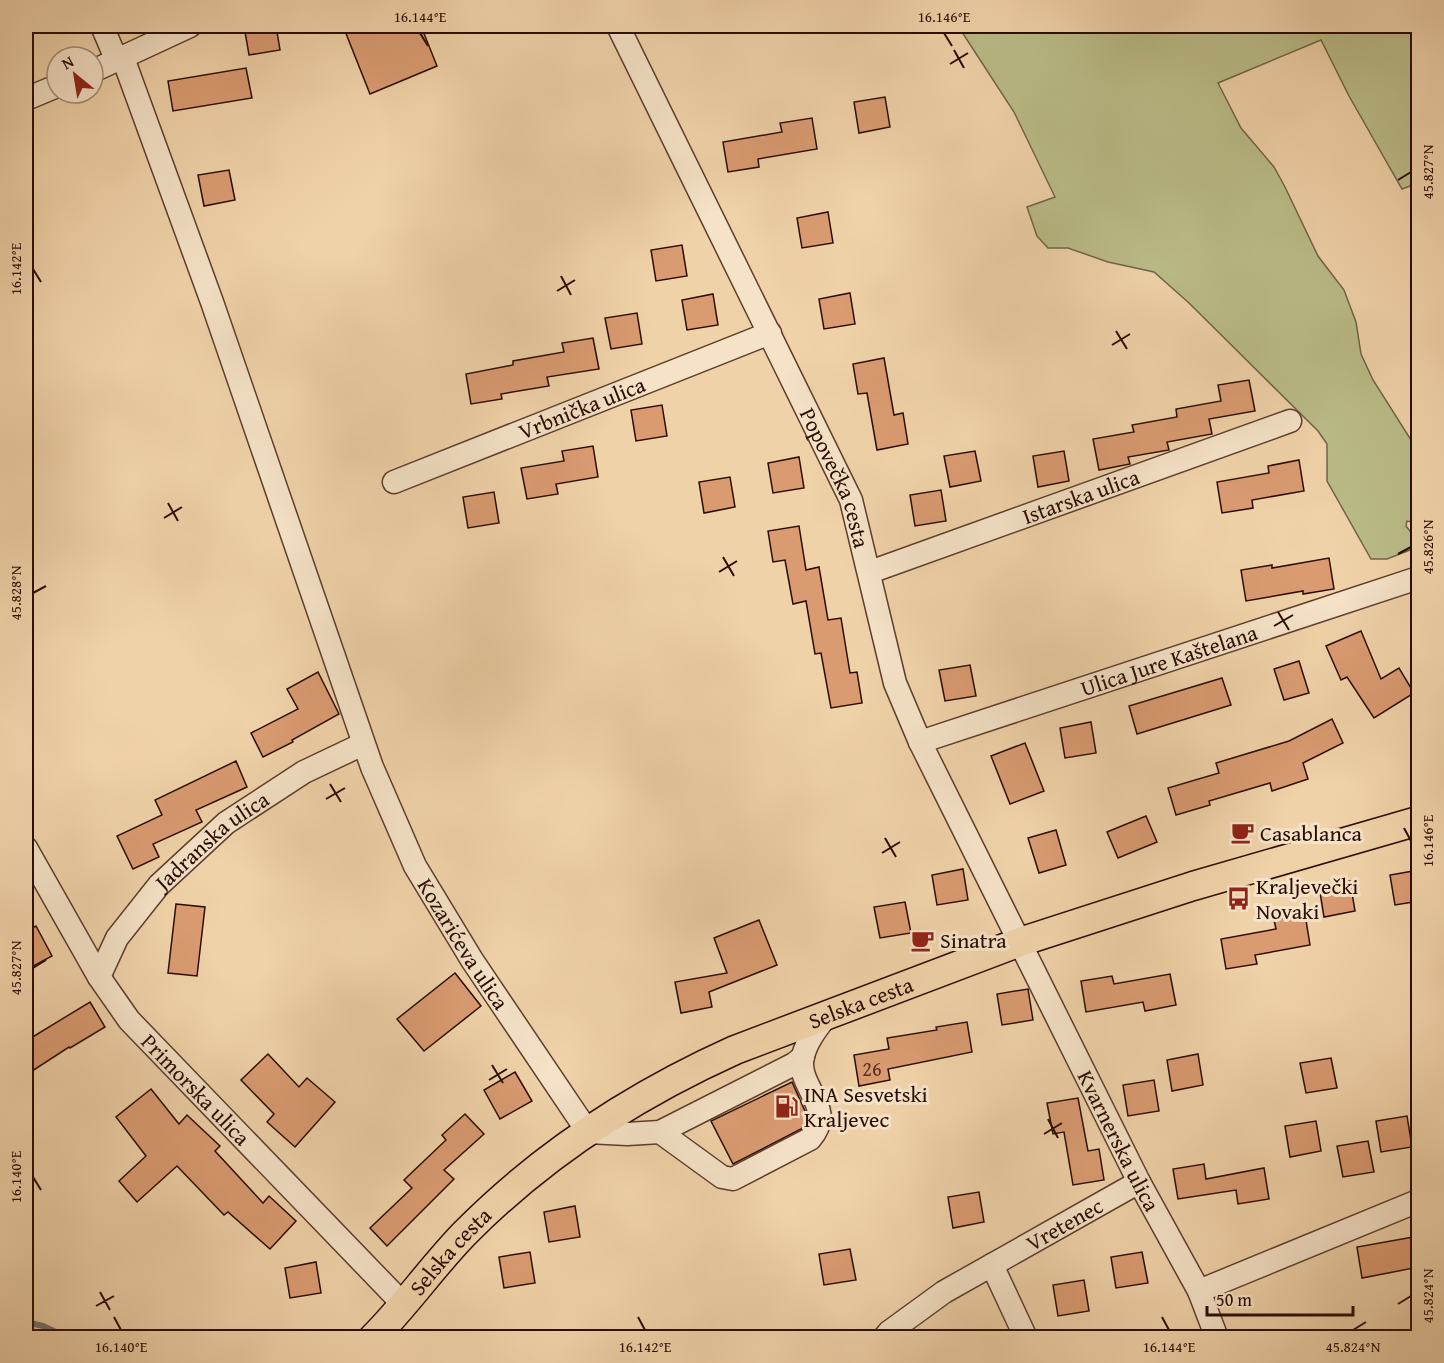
<svg xmlns="http://www.w3.org/2000/svg" width="1444" height="1363" viewBox="0 0 1444 1363" font-family="'Gentium Book Plus',serif">
<rect width="100%" height="100%" fill="#f0d2a9"/>
<filter id="stains"><feTurbulence type="fractalNoise" baseFrequency=".00333" numOctaves="4"/><feColorMatrix values="0 0 0 0 .2 0 0 0 0 .09 0 0 0 0 .02 0 0 0 .5 -.17"/></filter>
<radialGradient id="worn" r=".72"><stop offset=".6" stop-color="#630" stop-opacity="0"/><stop offset="1" stop-color="#630" stop-opacity=".3"/></radialGradient>
<polygon fill="#babc88" stroke="#726446" stroke-width="1.5" points="958,26 1418,26 1418,183 1402,189 1349,96 1321,40 1218,83 1241,128 1274,167 1285,187 1318,256 1344,290 1356,322 1361,354 1373,380 1418,451 1418,523 1407,521 1406,526 1417,540 1418,547 1387,559 1371,559 1327,481 1327,444 1318,431 1189,303 1154,272 1108,262 1068,248 1048,248 1037,236 1027,207 1055,197 1014,112"/>
<g fill="none" stroke-linecap="round" stroke-linejoin="round">
<polyline stroke="#70716d" stroke-width="6" points="26,1322 43,1326 69,1338"/>
</g>
<g fill="#da9b71" stroke="#2a0c03" stroke-width="1.5">
<polygon points="244,26 276,26 280,50 249,55"/>
<polygon points="343,26 421,26 437,66 370,94"/>
<polygon points="246,68 252,98 173,111 168,81"/>
<polygon points="885,97 890,127 859,133 854,102"/>
<polygon points="812,118 817,149 758,159 759,167 728,172 723,142 782,132 780,123"/>
<polygon points="229,170 235,200 204,206 198,175"/>
<polygon points="828,212 833,243 802,248 797,218"/>
<polygon points="682,245 687,276 656,281 651,250"/>
<polygon points="850,293 855,324 824,329 819,299"/>
<polygon points="713,294 718,325 687,330 682,300"/>
<polygon points="637,313 642,344 611,349 605,318"/>
<polygon points="593,338 599,369 547,377 549,386 501,394 502,399 471,404 466,374 513,365 513,361 564,352 562,343"/>
<polygon points="884,358 894,415 903,413 908,444 877,450 867,393 858,394 853,364"/>
<polygon points="1249,380 1255,411 1209,419 1212,434 1167,442 1169,450 1128,457 1130,464 1099,470 1093,439 1134,432 1132,425 1177,417 1176,409 1221,401 1218,385"/>
<polygon points="662,405 667,436 636,441 631,410"/>
<polygon points="593,446 598,477 556,484 558,494 527,499 521,468 564,461 562,451"/>
<polygon points="975,451 981,481 950,487 944,456"/>
<polygon points="1064,451 1069,481 1038,487 1033,456"/>
<polygon points="799,457 804,488 773,493 768,463"/>
<polygon points="1299,460 1304,491 1252,500 1253,508 1222,513 1217,482 1269,473 1268,466"/>
<polygon points="730,477 735,507 704,513 699,482"/>
<polygon points="941,490 946,521 915,526 910,495"/>
<polygon points="494,492 499,523 468,528 463,497"/>
<polygon points="799,526 806,570 819,567 828,620 841,618 850,673 857,672 862,703 831,708 821,653 815,654 806,601 793,604 785,560 773,562 768,531"/>
<polygon points="1329,558 1334,589 1303,594 1303,591 1246,601 1241,570 1272,565 1272,568"/>
<polygon points="1361,631 1381,679 1399,668 1414,693 1374,718 1347,677 1341,680 1326,646"/>
<polygon points="1299,661 1309,693 1284,700 1274,669"/>
<polygon points="970,665 976,696 945,701 939,670"/>
<polygon points="318,672 339,714 292,740 293,742 263,757 251,733 298,709 287,689"/>
<polygon points="1222,678 1231,705 1137,734 1129,706"/>
<polygon points="1332,719 1343,743 1303,763 1308,779 1272,791 1270,783 1209,801 1210,805 1176,815 1168,788 1219,773 1216,763 1289,741"/>
<polygon points="1091,722 1096,753 1065,758 1060,728"/>
<polygon points="1025,743 1044,791 1010,804 991,756"/>
<polygon points="236,761 247,787 196,810 202,822 153,844 159,857 133,869 117,836 162,815 155,800"/>
<polygon points="1146,816 1157,842 1118,858 1107,832"/>
<polygon points="1056,830 1066,865 1039,873 1028,838"/>
<polygon points="963,869 968,900 937,905 932,875"/>
<polygon points="1419,870 1419,901 1395,905 1390,875"/>
<polygon points="1350,881 1355,911 1324,917 1319,886"/>
<polygon points="905,902 911,933 880,938 874,907"/>
<polygon points="176,904 205,907 197,976 168,973"/>
<polygon points="1305,914 1310,945 1255,955 1257,964 1226,969 1221,939 1276,929 1274,920"/>
<polygon points="759,920 777,965 709,992 712,1007 681,1013 675,982 727,973 714,938"/>
<polygon points="36,926 52,956 26,970 26,931"/>
<polygon points="455,973 481,1006 424,1051 397,1019"/>
<polygon points="1170,974 1176,1005 1145,1011 1143,1002 1086,1012 1081,981 1112,976 1114,984"/>
<polygon points="1028,989 1033,1020 1002,1025 997,994"/>
<polygon points="90,1002 105,1027 70,1048 69,1047 26,1075 26,1041"/>
<polygon points="967,1022 972,1052 888,1069 890,1080 859,1086 854,1055 889,1049 887,1038 937,1030 936,1027"/>
<polygon points="268,1054 299,1087 307,1078 335,1102 295,1147 267,1122 274,1114 241,1080"/>
<polygon points="1198,1054 1203,1085 1172,1091 1167,1060"/>
<polygon points="1331,1058 1337,1088 1306,1093 1300,1063"/>
<polygon points="515,1072 532,1101 500,1119 484,1090"/>
<polygon points="1154,1080 1159,1111 1128,1116 1123,1085"/>
<polygon points="792,1082 805,1111 805,1122 801,1129 733,1164 711,1121"/>
<polygon points="151,1089 179,1124 187,1115 220,1146 215,1151 263,1203 269,1196 296,1221 270,1249 228,1212 224,1215 177,1166 137,1202 119,1181 146,1156 116,1117"/>
<polygon points="1078,1098 1088,1151 1099,1149 1104,1180 1073,1185 1064,1132 1053,1134 1047,1103"/>
<polygon points="465,1114 484,1134 444,1170 454,1179 387,1246 370,1228 412,1188 404,1180 446,1140 442,1135"/>
<polygon points="1407,1116 1412,1147 1381,1152 1376,1121"/>
<polygon points="1316,1121 1321,1151 1290,1157 1285,1126"/>
<polygon points="1368,1141 1374,1172 1343,1177 1337,1146"/>
<polygon points="1204,1164 1206,1179 1264,1168 1269,1199 1238,1204 1236,1190 1178,1199 1173,1169"/>
<polygon points="979,1192 984,1222 953,1228 948,1197"/>
<polygon points="575,1206 580,1237 549,1242 544,1212"/>
<polygon points="1419,1236 1419,1267 1362,1278 1357,1247"/>
<polygon points="850,1249 856,1280 824,1285 819,1254"/>
<polygon points="530,1252 535,1283 504,1288 499,1257"/>
<polygon points="1142,1252 1148,1283 1116,1288 1111,1257"/>
<polygon points="316,1262 321,1293 290,1298 285,1268"/>
<polygon points="1084,1280 1089,1311 1058,1316 1053,1285"/>
</g>
<g fill="none" stroke-linecap="round" stroke-linejoin="round">
<defs>
<g id="minor">
<polyline points="102,26 117,61"/>
<path id="s1" d="M618,26l233,474 44,183 25,59 219,440 60,109 18,47"/>
<path id="s2" d="M123,58l89,244 160,465 43,99 57,94 116,172 39,2 33,-2 134,-68 9,-7"/>
<polyline points="93,71 190,26"/>
<polyline points="26,99 57,86"/>
<path id="s3" d="M394,482l376,-149"/>
<path id="s4" d="M870,572l420,-151"/>
<path id="s5" d="M920,742l498,-164"/>
<path id="s6" d="M26,848l73,129 30,43 274,284"/>
<path id="s7" d="M99,977l18,-39 42,-53 67,-62 78,-51 59,-28"/>
<path d="M660,1132l62,45 11,2 77,-40c28,-32 -15,-52 -7,-83 4,-16 15,-29 24,-41"/>
<polyline points="992,1265 1026,1338"/>
<polyline points="1199,1291 1418,1201"/>
<path id="s8" d="M884,1338l5,-6 55,-40 195,-110"/>
</g>
<g id="major">
<path id="s9" d="M373,1338c33,-33 59,-71 91,-104 77,-78 171,-139 271,-184l285,-108 173,-56 225,-65"/>
</g>
</defs>
<use href="#minor" stroke="#5c3e2c" stroke-width="25"/>
<use href="#major" stroke="#2a0c03" stroke-width="31"/>
<use href="#minor" stroke="#f5e2c7" stroke-width="22"/>
<use href="#major" stroke="#f0d2a9" stroke-width="28"/>
</g>
<path fill="none" stroke="#2a0c03" stroke-width="2" d="M420,33l8,13M944,33l8,13M954,50l10,18M950,64l18,-11M1398,180l13,-8M33,269l8,13M561,276l10,19M557,291l18,-11M1116,331l11,18M1112,345l18,-11M168,503l10,18M164,518l18,-11M1398,554l13,-7M723,557l11,19M719,572l18,-11M33,593l13,-7M1278,612l11,18M1274,626l19,-11M330,784l11,18M326,799l19,-11M1404,828l7,13M885,838l11,19M882,853l18,-11M33,968l13,-8M492,1065l11,18M489,1080l18,-11M1048,1119l10,19M1044,1134l18,-11M33,1177l8,13M100,1292l10,18M1398,1304l13,-8M96,1306l18,-10M114,1317l7,13M638,1317l7,13M1162,1317l7,13M1353,1330l13,-8"/>
<defs>
<symbol id="cafe-bare" viewBox="-9 -9 18 18"><path d="M-5.5-4.5H6V0H3Q3 3.5 0 3.5H-2.5Q-5.5 3.5-5.5 0ZM3-3.2v2h1.7v-2ZM-6 4.5H4V6H-6Z" fill="#8f2418" stroke="#f5e2c7" stroke-width="2.5" paint-order="stroke"/></symbol>
<symbol id="bus-bare" viewBox="-9 -9 18 18"><path d="M-5-6H5V4H4V6H2V4H-2V6H-4V4H-5ZM-3.5-4V0h7V-4ZM-3.5 1.2v1.5H-2V1.2ZM2 1.2v1.5H3.5V1.2Z" fill="#8f2418" stroke="#f5e2c7" stroke-width="2.5" paint-order="stroke"/></symbol>
<symbol id="fuel-bare" viewBox="-9 -9 18 18"><path d="M-5.5-6h7V0h2V4h1.3V-2.5L3-4.5l.8-.8L6-3V5H2.5V1h-1V6h-7ZM-4.2-4.7v3.2H.2V-4.7Z" fill="#8f2418" stroke="#f5e2c7" stroke-width="2.5" paint-order="stroke"/></symbol>
</defs>
<g fill-rule="evenodd">
<use href="#cafe-bare" x="1226" y="816" width="33" height="33"/>
<use href="#bus-bare" x="1222" y="882" width="33" height="33"/>
<use href="#cafe-bare" x="906" y="924" width="33" height="33"/>
<use href="#fuel-bare" x="770" y="1090" width="33" height="33"/>
</g>
<g text-anchor="middle" dominant-baseline="central" stroke-width="6" stroke-linejoin="round" paint-order="stroke">
<g font-size="20" fill="#56301e">
<text x="872" y="1068">26</text>
</g>
<g font-size="22" fill="#2a0c03" stroke="#f5e2c7">
<text stroke="none"><textPath href="#s3" startOffset="202">Vrbnička ulica</textPath></text>
<text stroke="none"><textPath href="#s1" startOffset="502">Popovečka cesta</textPath></text>
<text stroke="none"><textPath href="#s4" startOffset="224">Istarska ulica</textPath></text>
<text stroke="none"><textPath href="#s5" startOffset="262">Ulica Jure Kaštelana</textPath></text>
<text stroke="none"><textPath href="#s7" startOffset="180">Jadranska ulica</textPath></text>
<text stroke="none"><textPath href="#s2" startOffset="951">Kozarićeva ulica</textPath></text>
<text stroke="none"><textPath href="#s9" startOffset="602">Selska cesta</textPath></text>
<text stroke="none"><textPath href="#s6" startOffset="297">Primorska ulica</textPath></text>
<text stroke="none"><textPath href="#s1" startOffset="1226">Kvarnerska ulica</textPath></text>
<text stroke="none"><textPath href="#s8" startOffset="214">Vretenec</textPath></text>
<text stroke="none"><textPath href="#s9" startOffset="116">Selska cesta</textPath></text>
</g>
<g font-size="22" fill="#2a0c03" stroke="#f5e2c7" text-anchor="start">
<text x="1260" y="833">Casablanca</text>
<text x="1256" y="886">Kraljevečki<tspan x="1256" dy="25">Novaki</tspan></text>
<text x="940" y="940">Sinatra</text>
<text x="804" y="1094">INA Sesvetski<tspan x="804" dy="25">Kraljevec</tspan></text>
</g>
</g>
<rect width="1444" height="1363" fill="none" stroke="#f0d2a9" stroke-width="66"/>
<g transform="translate(75 75) rotate(330)"><circle r="28" fill="#f5e2c7" stroke="#a48c79" stroke-width="1.5"/>
<path d="M0-4.5L10 22L0 15L-10 22Z" fill="#8f2418"/>
<text y="-9" font-size="16" font-weight="bold" text-anchor="middle" fill="#2a0c03">N</text>
</g>
<path d="M1207 1306v9h146v-9" fill="none" stroke="#2a0c03" stroke-width="3"/>
<text x="1216" y="1306" font-size="18" fill="#2a0c03" stroke="#f5e2c7" stroke-width="4.5" paint-order="stroke">50 m</text>
<rect x="33" y="33" width="1378" height="1297" fill="none" stroke="#2a0c03" stroke-width="2"/>
<g font-size="15" text-anchor="middle" fill="#2a0c03">
<text x="420" y="22">16.144°E</text>
<text x="944" y="22">16.146°E</text>
<text transform="translate(1428 172) rotate(-90)" y="5">45.827°N</text>
<text transform="translate(16 269) rotate(-90)" y="5">16.142°E</text>
<text transform="translate(1428 547) rotate(-90)" y="5">45.826°N</text>
<text transform="translate(16 593) rotate(-90)" y="5">45.828°N</text>
<text transform="translate(1428 841) rotate(-90)" y="5">16.146°E</text>
<text transform="translate(16 968) rotate(-90)" y="5">45.827°N</text>
<text transform="translate(16 1177) rotate(-90)" y="5">16.140°E</text>
<text transform="translate(1428 1296) rotate(-90)" y="5">45.824°N</text>
<text x="121" y="1352">16.140°E</text>
<text x="645" y="1352">16.142°E</text>
<text x="1169" y="1352">16.144°E</text>
<text x="1353" y="1352">45.824°N</text>
</g>
<rect width="100%" height="100%" filter="url(#stains)"/>
<rect width="100%" height="100%" fill="url(#worn)"/>
</svg>
